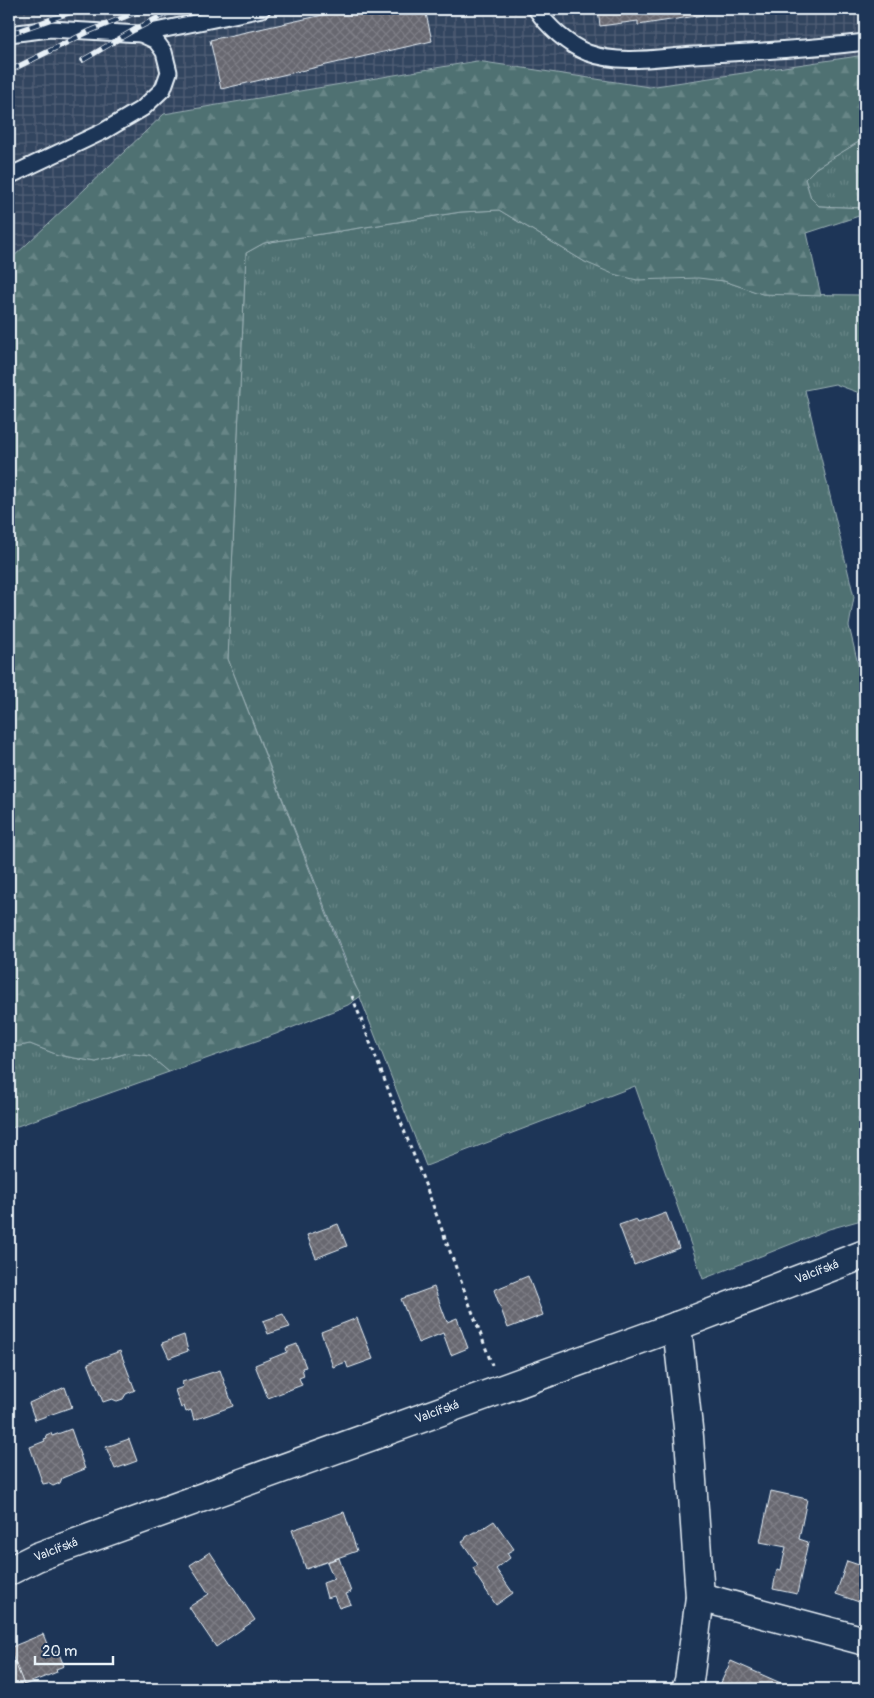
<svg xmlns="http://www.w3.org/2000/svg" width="874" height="1698" viewBox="0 0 874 1698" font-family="Pangolin,sans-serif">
<defs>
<pattern id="industrial-grid" width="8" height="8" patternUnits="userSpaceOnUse" patternTransform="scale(1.25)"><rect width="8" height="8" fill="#33445e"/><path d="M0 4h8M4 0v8" fill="none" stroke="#515f76"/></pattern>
<pattern id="grass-tufts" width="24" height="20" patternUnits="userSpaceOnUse" patternTransform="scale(1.25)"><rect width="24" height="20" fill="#4f7172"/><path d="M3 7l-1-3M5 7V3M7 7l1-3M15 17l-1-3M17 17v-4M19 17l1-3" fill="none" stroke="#688687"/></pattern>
<pattern id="forest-firs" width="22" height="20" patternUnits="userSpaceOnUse" patternTransform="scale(1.25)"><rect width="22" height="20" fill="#4f7172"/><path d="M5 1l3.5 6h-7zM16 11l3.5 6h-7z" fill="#688687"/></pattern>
<pattern id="building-cross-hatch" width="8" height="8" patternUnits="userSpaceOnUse" patternTransform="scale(1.25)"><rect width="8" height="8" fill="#676770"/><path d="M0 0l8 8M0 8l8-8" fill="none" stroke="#7d7d85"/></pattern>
</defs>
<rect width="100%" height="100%" fill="#1d3557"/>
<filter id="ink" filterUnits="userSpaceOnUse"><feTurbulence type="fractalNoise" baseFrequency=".02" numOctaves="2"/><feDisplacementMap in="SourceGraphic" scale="10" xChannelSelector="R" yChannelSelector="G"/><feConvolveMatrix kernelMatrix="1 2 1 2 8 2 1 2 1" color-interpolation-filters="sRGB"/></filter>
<g filter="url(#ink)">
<polygon fill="url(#industrial-grid)" points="9,9 865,9 865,55 649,87 476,61 164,114 9,261"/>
<g fill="url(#grass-tufts)" stroke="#9cb1b5">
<polygon points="865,138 865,208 819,206 811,198 805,179 816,168"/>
<polygon points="499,210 585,262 724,281 763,294 865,295 865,395 835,384 805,390 854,597 849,626 865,694 865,1219 829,1229 703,1279 635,1086 426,1166 228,659 246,253 264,243 461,212"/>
<polygon points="30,1044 58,1055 96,1062 127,1053 150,1056 169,1072 9,1129 9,1048"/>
</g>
<polygon fill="url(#forest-firs)" stroke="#9cb1b5" points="865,55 865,138 816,168 805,179 811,198 819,206 865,208 865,214 807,233 821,296 762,294 724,281 698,278 637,280 613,274 585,262 499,210 461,212 264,243 246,253 228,659 352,980 361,996 348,1005 276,1034 169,1072 150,1056 127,1053 96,1062 58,1055 30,1044 9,1048 9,261 164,114 477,61 649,87"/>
<g fill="url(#building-cross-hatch)" stroke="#e8f1f8">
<polygon points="350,9 425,9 432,41 221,89 210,40"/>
<polygon points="598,9 702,9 703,15 638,25 638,21 600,26"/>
<polygon points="666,1213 679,1248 634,1265 619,1225 636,1219 638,1223"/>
<polygon points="338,1224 347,1246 316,1258 307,1235"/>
<polygon points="528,1276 543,1315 508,1328 494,1290"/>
<polygon points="434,1287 447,1322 457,1318 468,1348 451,1355 443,1333 418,1343 401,1299"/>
<polygon points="283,1314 290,1327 268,1334 263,1321"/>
<polygon points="357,1318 373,1359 348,1368 346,1362 333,1367 321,1332"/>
<polygon points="184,1335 188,1351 169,1358 162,1343"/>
<polygon points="297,1344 306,1367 302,1368 304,1376 299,1378 302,1385 268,1398 255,1365 287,1352 286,1348"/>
<polygon points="120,1351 135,1390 126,1394 123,1399 117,1401 112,1399 103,1402 88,1363"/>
<polygon points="220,1370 233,1406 194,1420 191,1410 186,1412 184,1406 181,1408 175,1390 183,1387 182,1382"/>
<polygon points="65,1387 72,1407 35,1420 29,1403"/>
<polygon points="71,1429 85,1469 62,1478 60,1483 53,1486 48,1483 43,1484 30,1447 45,1441 44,1439 47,1438 46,1435 51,1433 52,1436"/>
<polygon points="129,1439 137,1461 115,1469 106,1447"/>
<polygon points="771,1491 807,1499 799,1539 808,1542 797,1594 773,1589 777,1569 781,1570 786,1547 760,1542"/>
<polygon points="344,1512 357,1551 306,1569 292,1530"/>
<polygon points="494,1521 514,1549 507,1553 510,1558 496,1569 513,1593 496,1605 475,1574 476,1573 473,1568 478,1565 462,1542 465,1540 466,1537 474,1532 477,1532"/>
<polygon points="210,1552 255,1620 216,1647 189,1607 209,1594 190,1565"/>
<polygon points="339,1558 351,1592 346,1594 351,1604 339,1608 334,1596 327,1598 323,1583 334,1579 327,1562"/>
<polygon points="847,1561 865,1567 865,1604 836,1594"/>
<polygon points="43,1634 51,1654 58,1651 64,1666 56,1669 57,1672 24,1685 9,1648"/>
<polygon points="731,1661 792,1688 791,1689 718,1689"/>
<polygon points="15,1662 24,1685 11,1689 9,1685 9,1664"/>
</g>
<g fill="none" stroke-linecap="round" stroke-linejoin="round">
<defs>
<g id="lane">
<path d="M536,9c12,18 32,36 52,44 33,12 72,4 106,2 57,-3 115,-6 171,-13"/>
<polyline points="9,34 50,29 141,34 156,41 164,52 169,72 163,89 143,108 104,131 9,176"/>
<polyline points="141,34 262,9"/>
</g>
<g id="street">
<polyline points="677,1326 689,1437 700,1597 689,1681 686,1689"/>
<polyline points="700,1597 865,1641"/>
</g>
<polyline id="secondary" points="9,1571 37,1557 677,1326 865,1254"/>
</defs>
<use href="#lane" stroke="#e8f1f8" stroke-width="19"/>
<use href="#street" stroke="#e8f1f8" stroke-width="31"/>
<use href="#secondary" stroke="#e8f1f8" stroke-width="31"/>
<polyline stroke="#e8f1f8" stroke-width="3" stroke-dasharray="4 4" stroke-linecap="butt" points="352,996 428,1192 492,1365"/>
<use href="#lane" stroke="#1d3557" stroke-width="15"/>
<use href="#street" stroke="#1d3557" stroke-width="28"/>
<use href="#secondary" stroke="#1d3557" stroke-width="28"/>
<defs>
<g id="rail">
<polyline points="9,34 80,9"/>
<polyline points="83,60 134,30 175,9"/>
<polyline points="9,71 90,31 144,9"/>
</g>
</defs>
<use href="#rail" stroke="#e8f1f8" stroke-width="5.5"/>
<use href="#rail" stroke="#1d3557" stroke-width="4" stroke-dasharray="11" stroke-linecap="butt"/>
</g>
</g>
<g text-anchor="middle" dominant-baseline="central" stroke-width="5" stroke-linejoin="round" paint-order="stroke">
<g font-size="12" fill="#e8f1f8" stroke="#1d3557">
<text transform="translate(817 1272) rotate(-21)">Valcířská</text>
<text transform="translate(437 1412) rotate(-20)">Valcířská</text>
<text transform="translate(56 1550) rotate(-21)">Valcířská</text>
</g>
</g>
<rect width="874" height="1698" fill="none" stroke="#1d3557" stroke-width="30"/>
<rect x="15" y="15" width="844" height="1668" fill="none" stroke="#e8f1f8" stroke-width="2" filter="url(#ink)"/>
<path d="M35 1656v8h78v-8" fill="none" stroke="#e8f1f8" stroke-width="2.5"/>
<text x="42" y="1656" font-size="15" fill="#e8f1f8" stroke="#1d3557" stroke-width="4" paint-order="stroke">20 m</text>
</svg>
